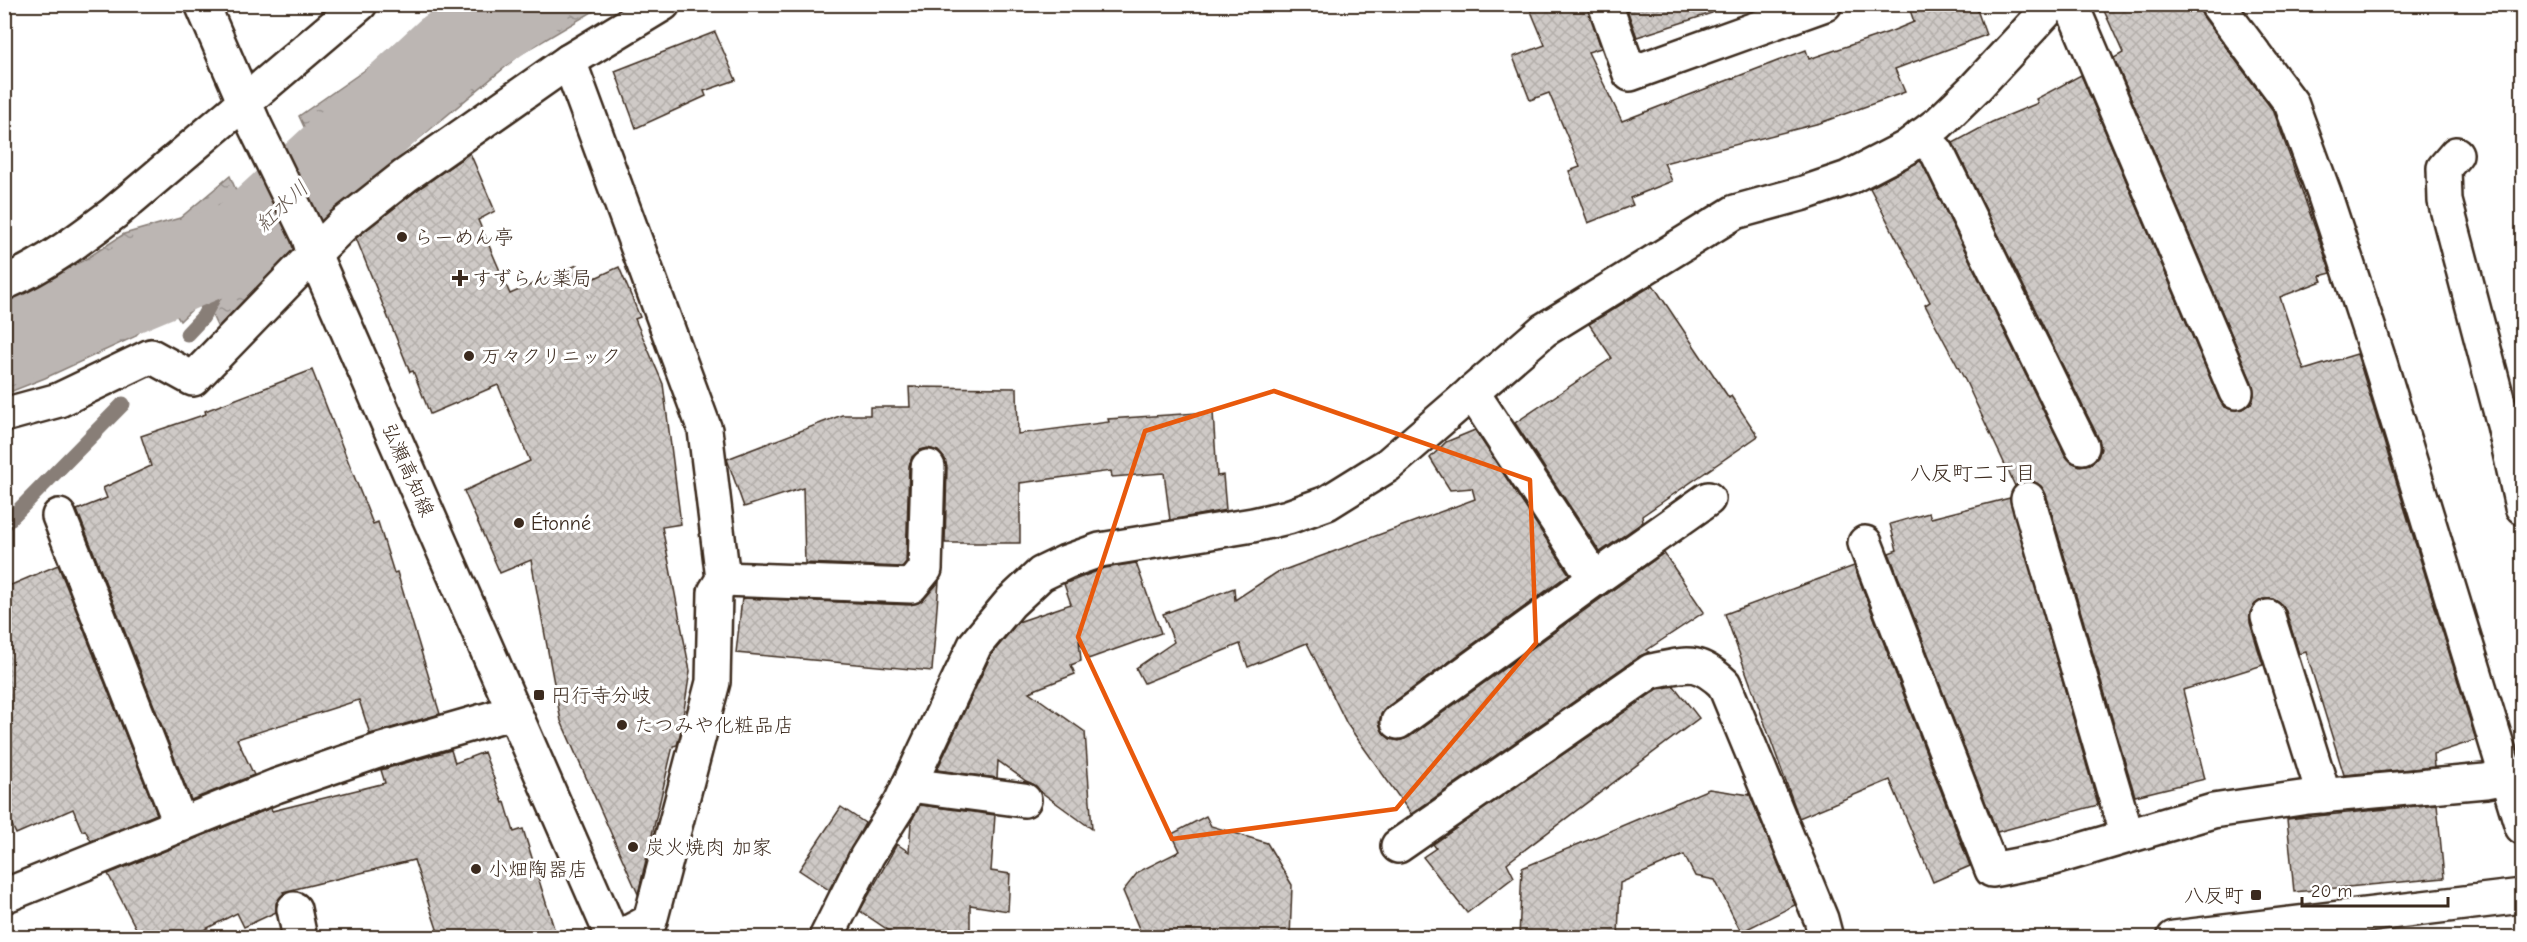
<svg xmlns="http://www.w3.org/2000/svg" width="2527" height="942" viewBox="0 0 2527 942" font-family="'Comic Neue','Klee One',sans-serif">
<defs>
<pattern id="water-ripples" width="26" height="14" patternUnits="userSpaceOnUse" patternTransform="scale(1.5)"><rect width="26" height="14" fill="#bcb6b3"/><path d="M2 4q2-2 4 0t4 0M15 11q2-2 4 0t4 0" fill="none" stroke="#9a9491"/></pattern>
<pattern id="building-cross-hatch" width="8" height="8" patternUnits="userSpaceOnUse" patternTransform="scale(1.5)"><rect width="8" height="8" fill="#cfcac7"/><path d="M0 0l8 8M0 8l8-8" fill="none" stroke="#b3aeaa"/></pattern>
</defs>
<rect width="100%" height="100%" fill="#fff"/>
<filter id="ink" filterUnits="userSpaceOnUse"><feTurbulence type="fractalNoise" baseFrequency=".0167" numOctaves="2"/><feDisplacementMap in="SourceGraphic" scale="12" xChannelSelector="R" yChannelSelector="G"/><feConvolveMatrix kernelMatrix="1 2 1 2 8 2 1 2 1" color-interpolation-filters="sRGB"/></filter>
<g filter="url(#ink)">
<g fill="url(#water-ripples)" stroke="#887e77" stroke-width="1.5">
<polygon points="448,4 604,5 521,54 340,204 299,116 375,63"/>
<path d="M230,176l42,99 -54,53 -14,-30 -24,23 -5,-8c-15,8 -30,11 -41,24l-89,41 -40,16 -1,-94 42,-15 78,-51 56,-16z"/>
</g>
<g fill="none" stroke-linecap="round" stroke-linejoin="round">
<g stroke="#887e77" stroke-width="15">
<polyline points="187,334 203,317 217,291"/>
<polyline points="4,525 123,404"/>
</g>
<polyline stroke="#bcb6b3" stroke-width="87" points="4,342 245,241 448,53 519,4"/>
</g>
<g fill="url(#building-cross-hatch)" stroke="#3b2a1e" stroke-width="1.5">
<polygon points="1528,4 1587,4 1601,48 1588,52 1622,121 1806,50 1809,59 1892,31 1914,22 1908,4 1949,4 1952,11 1975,4 1986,35 1895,69 1905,92 1820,123 1664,163 1672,181 1630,198 1633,205 1588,223 1569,171 1580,167 1549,93 1530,100 1513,57 1545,45"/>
<polygon points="1625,4 1711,4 1712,13 1637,37"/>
<polygon points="2101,4 2199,4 2202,15 2274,112 2331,273 2320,276 2322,281 2280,297 2304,370 2357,354 2476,740 2433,754 2434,767 2344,775 2306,652 2299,654 2286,611 2281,604 2273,599 2263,599 2255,604 2250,613 2250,623 2263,665 2183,690 2205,779 2135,796 2046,494 2041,486 2033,481 2023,481 2015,486 1965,380 1925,305 1930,302 1870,188 1920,161 1922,163 2065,455 2071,462 2080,466 2091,464 2098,457 2101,449 2099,439 1953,143 1992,122 2038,103 2036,99 2081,75 2219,399 2224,407 2233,410 2243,409 2251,404 2254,395 2253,385 2114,58 2123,53"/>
<polygon points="715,32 736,80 704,91 706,96 636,128 615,71"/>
<polygon points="470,153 495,211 478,220 510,294 577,265 584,283 619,267 640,317 635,319 663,384 681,524 662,527 690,671 680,735 677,745 673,746 638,894 561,721 531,560 500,573 464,491 530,461 498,385 430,414 413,371 410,372 356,238 416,191"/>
<polygon points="1653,285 1729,398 1731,396 1758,436 1642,516 1643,522 1600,552 1515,423 1612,358 1589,324"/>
<polygon points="312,370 373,524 378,522 394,573 397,572 440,714 370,734 359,700 237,739 254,775 191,800 77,510 107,498 103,488 151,466 141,436 206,414 205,411"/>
<polygon points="909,387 1017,388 1018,434 1109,422 1108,419 1213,412 1217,476 1223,475 1226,510 1170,520 1164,473 1112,477 1111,471 1020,483 1020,543 945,543 947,467 945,459 938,451 928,448 920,450 912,457 909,466 906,562 902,567 805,563 803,488 744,507 727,459 842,415 870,415 870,407 910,407"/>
<polygon points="1475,430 1569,574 1387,707 1381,714 1379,723 1383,732 1390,739 1399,741 1409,737 1664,553 1704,612 1647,650 1649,652 1640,656 1411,814 1347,724 1307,643 1248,667 1240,644 1144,683 1136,668 1174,642 1163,614 1234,588 1235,600 1276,573 1475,499 1472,488 1450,490 1430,458 1446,442"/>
<polygon points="2010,498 2098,805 1997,832 1889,553 1897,550 1890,524 1929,513 1931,518"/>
<polygon points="1136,563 1161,633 1088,659 1079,640 1081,661 1071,665 1075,674 1029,692 1085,732 1092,829 1041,792 1035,785 1026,781 998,761 997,778 937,770 991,655 1018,622 1071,604 1064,584 1105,568"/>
<polygon points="58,565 157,814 91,841 85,830 82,831 73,809 16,834 4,808 4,588"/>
<polygon points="1854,566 1970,866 1933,882 1890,780 1799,818 1725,614"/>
<polygon points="939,582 932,671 736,653 742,598 910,605 918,603 925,598"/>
<polygon points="1674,686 1699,718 1507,863 1514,877 1467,913 1423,857 1436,848 1433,844 1658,689"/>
<polygon points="451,750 455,763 484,752 503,803 505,802 514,832 523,829 557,938 440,938 414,860 283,892 284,893 276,903 276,912 244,927 237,913 188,938 141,938 108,874 271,808 272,811 385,783 381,770"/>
<polygon points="1709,789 1750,795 1795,905 1741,932 1715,880 1695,876 1684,855 1620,883 1618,938 1519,938 1522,868"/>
<polygon points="2437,804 2444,878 2294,892 2287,819"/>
<polygon points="920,805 995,815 991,871 1010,874 1008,911 970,905 970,938 900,938 860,911 897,844 909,852 911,822"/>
<polygon points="841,807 865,823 829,890 799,870"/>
<polygon points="1206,816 1211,826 1267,843 1292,885 1290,938 1143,938 1123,891 1138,872 1180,851 1172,834"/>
</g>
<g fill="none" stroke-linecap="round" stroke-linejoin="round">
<defs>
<g id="street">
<polyline points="1605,4 1630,74 1825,4"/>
<polyline points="2071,4 2236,392"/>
<polyline points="2217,4 2291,103 2324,193 2380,363 2522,827"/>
<polyline points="569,61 705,430 723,579 715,592 713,682 650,921 618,938"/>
<polyline points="1921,136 1937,152 2082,447"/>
<polyline points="2456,154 2444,168 2445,201 2504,425 2522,507"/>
<path d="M4,283c40,-17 76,-44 110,-70l246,-209"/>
<polyline points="4,415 59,400 151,356 193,379 314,254 343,225 405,176 569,61 663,4"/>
<polyline points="2028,499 2127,836"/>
<polyline points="59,516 181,825"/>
<polyline points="1865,543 1992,870 2054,858 2213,811 2308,797 2485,781 2522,774"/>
<polyline points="723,579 911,586 925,569 928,467"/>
<polyline points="1595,579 1708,499"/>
<polyline points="2268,617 2324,796"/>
<polyline points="1398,722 1595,579 1472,392"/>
<polyline points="909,785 1024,800"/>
<path d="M1398,846l253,-175c35,-6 44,-14 73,13l97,235 5,19"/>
<polyline points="4,896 276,786 378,751 514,712"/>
<polyline points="294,909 300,938"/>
<polyline points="826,938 867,856 901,802 975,645 1010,603 1041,574 1066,562 1100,550 1253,525 1288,517 1327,503 1388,465 1544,330 1735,212 1804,193 1848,178 1906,148 1939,123 1976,87 2053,4"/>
</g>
<g id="secondary">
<polyline points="202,4 254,124 308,235 314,254 613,938"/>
<polyline points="2174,938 2522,896"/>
</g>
</defs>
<use href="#street" stroke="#3b2a1e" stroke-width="38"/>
<use href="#secondary" stroke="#3b2a1e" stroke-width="38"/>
<use href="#street" stroke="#fff" stroke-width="33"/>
<use href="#secondary" stroke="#fff" stroke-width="33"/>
</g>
</g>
<path fill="none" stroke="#e8590c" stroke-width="4.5" stroke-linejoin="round" d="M1274,391l256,89 6,163 -140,166 -224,30 -94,-202 67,-206z"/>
<g fill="#3b2a1e" stroke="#fff" stroke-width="2">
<circle cx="402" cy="237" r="6"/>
<path d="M457 269h6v6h6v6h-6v6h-6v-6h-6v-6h6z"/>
<circle cx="469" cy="356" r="6"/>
<circle cx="519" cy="523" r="6"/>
<rect x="533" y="689" width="12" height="12" rx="3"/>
<circle cx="622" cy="725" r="6"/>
<circle cx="633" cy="847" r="6"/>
<circle cx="476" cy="869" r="6"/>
<rect x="2250" y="889" width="12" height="12" rx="3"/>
</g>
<g text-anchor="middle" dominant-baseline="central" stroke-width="6" stroke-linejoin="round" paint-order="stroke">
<g font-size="20" fill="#3b2a1e" stroke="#fff" text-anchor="start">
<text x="414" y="237">らーめん亭</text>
<text x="472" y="278">すずらん薬局</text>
<text x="481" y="356">万々クリニック</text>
<text x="531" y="523">Étonné</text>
<text x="551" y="695">円行寺分岐</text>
<text x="634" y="725">たつみや化粧品店</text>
<text x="645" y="847">炭火焼肉 加家</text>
<text x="488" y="869">小畑陶器店</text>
<text x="2244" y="895" text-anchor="end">八反町</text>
</g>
<g font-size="20" fill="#3b2a1e" stroke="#fff">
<text transform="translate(408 470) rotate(66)">弘瀬高知線</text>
</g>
<g font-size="21" font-style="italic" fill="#685b52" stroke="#fff">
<text transform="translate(282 206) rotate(-43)">紅水川</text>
</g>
<g font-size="21" fill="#3b2a1e" stroke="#fff">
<text x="1973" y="473">八反町二丁目</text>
</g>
</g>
<rect width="2527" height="942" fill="none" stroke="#fff" stroke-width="24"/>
<rect x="12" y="12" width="2503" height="918" fill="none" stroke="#3b2a1e" stroke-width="2" filter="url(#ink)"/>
<path d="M2302 897v9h146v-9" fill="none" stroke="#3b2a1e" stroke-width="3"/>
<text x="2311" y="897" font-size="18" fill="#3b2a1e" stroke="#ffffff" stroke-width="4.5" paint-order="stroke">20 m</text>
</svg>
